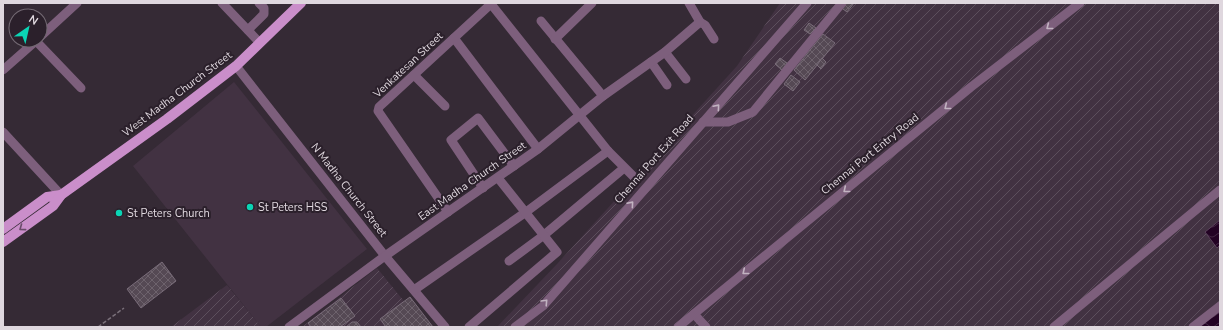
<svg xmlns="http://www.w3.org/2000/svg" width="1223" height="330" viewBox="0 0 1223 330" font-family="'Nunito Sans',sans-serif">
<defs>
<pattern id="industrial-furrows" width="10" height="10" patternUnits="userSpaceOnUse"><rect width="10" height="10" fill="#423242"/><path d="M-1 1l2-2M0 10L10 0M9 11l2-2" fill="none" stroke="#5d4f5d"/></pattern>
<pattern id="water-waves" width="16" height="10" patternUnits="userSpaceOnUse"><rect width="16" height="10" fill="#230324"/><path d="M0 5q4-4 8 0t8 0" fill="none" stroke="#422743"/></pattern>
<pattern id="building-cross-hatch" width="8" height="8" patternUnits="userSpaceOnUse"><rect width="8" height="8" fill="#554954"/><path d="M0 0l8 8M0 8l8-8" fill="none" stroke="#6d626c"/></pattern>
</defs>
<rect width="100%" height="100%" fill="#352a35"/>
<polygon fill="#423242" points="234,82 367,249 266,327 261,327 133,166"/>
<g fill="url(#industrial-furrows)">
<polygon points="780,3 1220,3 1220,220 1205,232 1217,248 1220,245 1220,310 1198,327 497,327 558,263 737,66"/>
<polygon points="377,268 425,327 302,327"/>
<polygon points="227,285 261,327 171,327"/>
</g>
<g fill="url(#water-waves)" stroke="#5b435c">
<polygon points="1220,220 1220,245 1217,248 1205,232"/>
<polygon points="1220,310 1220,327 1198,327"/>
</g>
<g fill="url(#building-cross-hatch)" stroke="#796c79">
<polygon points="835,3 854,3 847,12"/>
<polygon points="809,23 816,28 810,34 804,30"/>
<polygon points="823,34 835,43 805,80 794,70"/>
<polygon points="780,58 787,63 782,70 775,64"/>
<polygon points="822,58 826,62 821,69 817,65"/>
<polygon points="791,75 800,82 793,91 784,84"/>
<polygon points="162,262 176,281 141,308 127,289"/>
<polygon points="410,297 433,327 386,327 380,319"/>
<polygon points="341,298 355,316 340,327 311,327 308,323"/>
<polygon points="352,322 357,322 361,327 346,327"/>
</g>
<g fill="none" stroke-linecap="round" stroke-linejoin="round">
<polyline stroke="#7a707a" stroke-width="1.5" stroke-dasharray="4 2" stroke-linecap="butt" points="98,327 124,308"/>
<g stroke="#7d5f7c" stroke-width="9">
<polyline points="222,3 259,42"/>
<polyline points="689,3 700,22 705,25 714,39"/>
<polyline points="491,4 608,151 634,177"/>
<polyline points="541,21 603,96"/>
<polyline points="248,30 264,14 264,8 259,3"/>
<polyline points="40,37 77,3"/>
<polyline points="454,38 538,149"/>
<polyline points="555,39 592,3"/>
<polyline points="36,41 81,88"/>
<polyline points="665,52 686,79"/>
<polyline points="651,62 667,85"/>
<polyline points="236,66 385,256 445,327"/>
<polyline points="3,70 37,40"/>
<polyline points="414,75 445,106"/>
<polyline points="703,122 728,122 753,112 842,3"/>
<polyline points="3,132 61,195"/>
<polyline points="483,188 451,140 478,118 514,166"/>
<polyline points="448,212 378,111 379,107 492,3"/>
<polyline points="509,261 544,235 624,168"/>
<polyline points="414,290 526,212 608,151"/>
<polyline points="694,314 706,327"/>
<polyline points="289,327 385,256 538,149 603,96 665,52 700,22"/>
<polyline points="469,327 557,252 498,178"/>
<polyline points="515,327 543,306 807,3"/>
<polyline points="678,327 971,87 1080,3"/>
<polyline points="1054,327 1220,190"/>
<polyline points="1193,327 1220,306"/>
</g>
<g stroke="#ca8eca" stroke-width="10">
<polyline points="3,229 47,197 61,195"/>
<polyline points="3,242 53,206 61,195 167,119 236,66 301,3"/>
</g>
</g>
<defs><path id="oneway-chevron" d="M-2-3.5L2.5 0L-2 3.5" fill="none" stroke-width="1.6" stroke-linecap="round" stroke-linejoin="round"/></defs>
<g stroke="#c2b3c1">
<use href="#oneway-chevron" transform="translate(1049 27) rotate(142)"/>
<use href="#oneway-chevron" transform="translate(717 107) rotate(-49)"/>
<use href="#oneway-chevron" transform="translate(947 107) rotate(141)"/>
<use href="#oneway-chevron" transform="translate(846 190) rotate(141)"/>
<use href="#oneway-chevron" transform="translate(631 204) rotate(-49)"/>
<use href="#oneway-chevron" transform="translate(745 272) rotate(141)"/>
<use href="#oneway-chevron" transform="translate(545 302) rotate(-47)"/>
</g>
<use stroke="#6b4c6b" href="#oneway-chevron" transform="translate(22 228) rotate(144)"/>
<g fill="#0ad5b5" stroke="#2b202b" stroke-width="1.5">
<circle cx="250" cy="207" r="4"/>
<circle cx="119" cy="213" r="4"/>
</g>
<g text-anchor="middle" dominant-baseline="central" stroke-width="4" stroke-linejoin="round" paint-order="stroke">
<g font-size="11" fill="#dfd7de" stroke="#2b202b">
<text transform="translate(408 65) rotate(-43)">Venkatesan Street</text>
<text transform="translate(177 94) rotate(-37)">West Madha Church Street</text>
<text transform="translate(870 154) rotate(-39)">Chennai Port Entry Road</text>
<text transform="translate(654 159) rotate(-49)">Chennai Port Exit Road</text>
<text transform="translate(472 181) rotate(-35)">East Madha Church Street</text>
<text transform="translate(349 190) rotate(52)">N Madha Church Street</text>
</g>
<g font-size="11" fill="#dfd7de" stroke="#2b202b" text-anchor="start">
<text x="258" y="207">St Peters HSS</text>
<text x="127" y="213">St Peters Church</text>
</g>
</g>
<rect width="1223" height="330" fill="none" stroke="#dfd7de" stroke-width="8"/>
<g transform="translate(28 28) rotate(34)"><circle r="19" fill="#2b202b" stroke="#736973"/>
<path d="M0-3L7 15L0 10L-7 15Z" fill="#0ad5b5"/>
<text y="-6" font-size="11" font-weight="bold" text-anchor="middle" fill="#dfd7de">N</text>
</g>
</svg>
